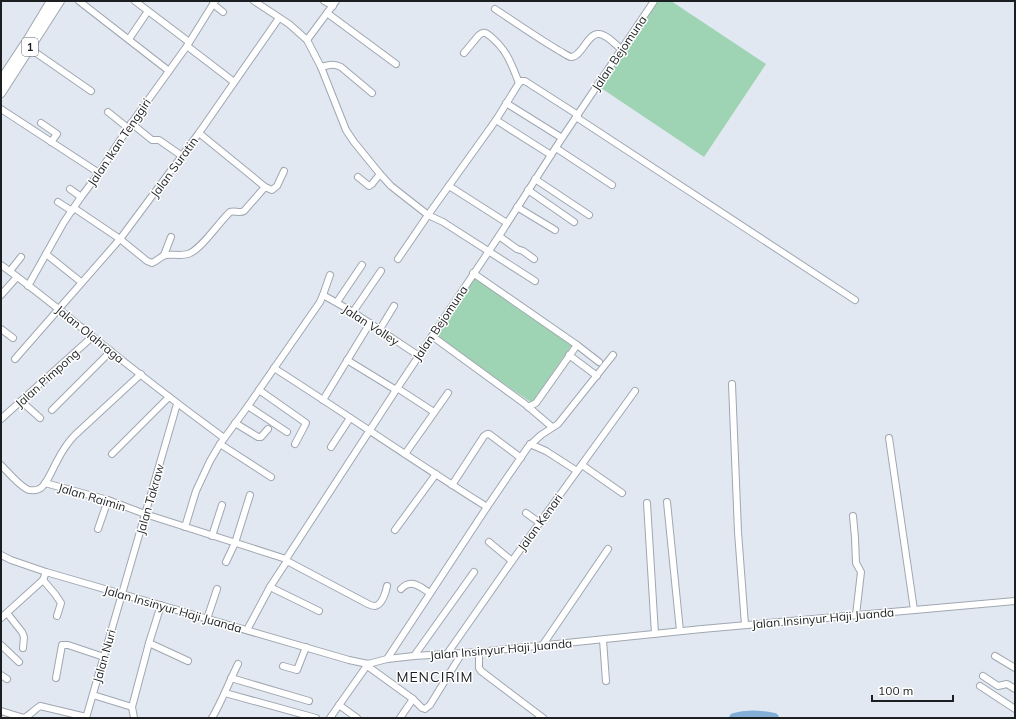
<svg xmlns="http://www.w3.org/2000/svg" width="1016" height="719" viewBox="0 0 1016 719" font-family="Mulish,sans-serif">
<rect width="100%" height="100%" fill="#e1e8f2"/>
<g fill="#9ed4b4">
<polygon points="658,1 671,1 766,64 704,157 601,88"/>
<polygon points="475,278 572,345 532,403 435,336"/>
</g>
<g fill="none" stroke-linecap="round" stroke-linejoin="round">
<path stroke="#83afd7" stroke-width="10" d="M734,718c13,-4 26,-3 40,0"/>
<defs>
<g id="minor">
<polyline points="79,1 169,71"/>
<polyline points="135,1 189,42"/>
<polyline points="254,1 289,24 307,40 321,67 346,130 354,142 380,174 391,186 428,215 443,222 535,281"/>
<polyline points="324,1 333,6"/>
<polyline points="213,4 223,12"/>
<path d="M495,9c21,14 41,28 63,41 4,2 9,6 13,7 11,0 17,-25 28,-23 7,0 17,11 23,16"/>
<polyline points="327,13 396,64"/>
<polyline points="129,39 146,14"/>
<polyline points="307,40 336,1"/>
<polyline points="187,46 234,82"/>
<polyline points="29,48 91,91"/>
<path d="M464,53l15,-18c5,-4 7,-2 11,1 17,14 21,27 29,47"/>
<path d="M321,67c9,-2 12,-4 20,0l31,26"/>
<polyline points="506,103 562,138"/>
<polyline points="1,109 99,173"/>
<polyline points="108,112 128,128"/>
<polyline points="576,117 855,300"/>
<polyline points="496,120 551,155"/>
<polyline points="41,123 57,134 51,142"/>
<polyline points="131,123 152,140 159,140 182,156"/>
<polyline points="199,133 253,177 265,187 272,190 277,186 284,171"/>
<polyline points="556,148 612,185"/>
<polyline points="358,177 369,186 372,184 380,174"/>
<polyline points="535,179 589,215"/>
<polyline points="449,186 507,223"/>
<polyline points="70,189 81,197"/>
<polyline points="528,190 574,222"/>
<polyline points="58,202 72,211"/>
<polyline points="517,207 555,230"/>
<path d="M74,208l46,31 27,22 5,2c5,-2 9,-7 14,-8 7,-1 15,1 22,-1 13,-4 31,-32 42,-42 5,-2 9,2 14,-1l21,-24"/>
<polyline points="499,236 517,249 523,251 534,259"/>
<polyline points="46,254 81,282"/>
<polyline points="164,255 171,237"/>
<polyline points="398,259 428,215 496,120 519,83 521,81 525,81 578,115"/>
<path d="M1,265c31,22 61,47 91,71 43,35 87,69 132,102"/>
<polyline points="10,271 21,257"/>
<polyline points="473,273 577,345 599,362"/>
<polyline points="28,286 64,222 81,197 99,173 128,128 187,46 215,1"/>
<polyline points="1,295 17,277"/>
<polyline points="323,295 353,312 419,356"/>
<polyline points="337,302 362,265"/>
<polyline points="353,312 381,271"/>
<polyline points="1,329 13,338"/>
<polyline points="380,329 394,306"/>
<polyline points="432,336 525,404 552,427"/>
<polyline points="569,355 597,376"/>
<polyline points="15,359 120,239 199,133 279,18"/>
<polyline points="347,360 396,390"/>
<path d="M274,368c72,46 141,94 213,139"/>
<polyline points="732,384 738,532 745,625"/>
<polyline points="397,388 434,412"/>
<polyline points="259,390 306,423 304,427 295,444"/>
<polyline points="323,400 370,323"/>
<polyline points="21,401 40,418"/>
<polyline points="248,406 287,432"/>
<polyline points="528,407 536,403 577,345"/>
<polyline points="52,410 111,351"/>
<polyline points="1,419 92,337"/>
<polyline points="235,423 258,437 261,437 268,429"/>
<polyline points="889,438 914,610"/>
<polyline points="220,444 271,477"/>
<polyline points="530,444 546,451 577,471"/>
<polyline points="331,447 350,418"/>
<polyline points="112,454 169,397"/>
<polyline points="405,454 448,393"/>
<path d="M1,465c7,7 19,22 28,25 3,0 7,1 10,-1 7,-3 13,-19 17,-26 5,-10 11,-20 19,-28l66,-61"/>
<polyline points="582,465 622,493"/>
<polyline points="45,483 108,500 145,514 286,559"/>
<polyline points="452,485 484,436 487,434 489,434 521,458"/>
<polyline points="667,502 680,631"/>
<polyline points="647,503 655,634"/>
<polyline points="526,513 540,523"/>
<polyline points="853,516 855,538 856,563 861,572 856,615"/>
<polyline points="185,527 196,491 210,461 220,444 248,406 320,302 323,295 330,275"/>
<polyline points="98,529 108,500"/>
<polyline points="395,530 436,474"/>
<polyline points="212,536 222,505"/>
<polyline points="489,542 512,561"/>
<polyline points="1,555 11,560 46,572 349,660 368,664 387,659 414,656 479,652 702,629 1015,601"/>
<path d="M287,561l81,43c2,1 5,2 7,2 7,-1 11,-14 12,-20"/>
<polyline points="226,562 235,543 250,495"/>
<polyline points="43,580 55,594 61,603 57,616"/>
<polyline points="270,587 319,611"/>
<path d="M401,589c10,-11 19,-2 29,4"/>
<polyline points="7,613 22,632 24,637 23,648"/>
<polyline points="1,618 43,580 46,572"/>
<polyline points="207,619 217,589"/>
<polyline points="247,630 270,587 287,561 286,559 396,390 499,236 562,138 654,1"/>
<polyline points="603,640 606,681"/>
<polyline points="149,643 188,661"/>
<polyline points="1,645 19,662"/>
<polyline points="542,646 608,549"/>
<polyline points="479,652 479,668 481,671 543,718"/>
<polyline points="447,654 512,561 635,391"/>
<polyline points="414,656 474,572"/>
<polyline points="995,656 1015,668"/>
<polyline points="387,659 487,507 528,447 541,435 558,424 613,355"/>
<polyline points="366,665 413,699 422,708 425,709 430,705 462,653"/>
<polyline points="283,666 297,670 306,647"/>
<polyline points="1,675 7,679"/>
<polyline points="983,676 998,686 1007,684 1015,689"/>
<polyline points="56,678 62,645 68,645 104,657"/>
<polyline points="231,678 309,701"/>
<polyline points="980,686 1015,709"/>
<polyline points="225,693 316,718"/>
<polyline points="93,695 132,707"/>
<polyline points="339,705 357,718"/>
<path d="M1,711l23,7c6,-3 10,-8 16,-12l46,11"/>
<polyline points="86,718 177,404"/>
<polyline points="134,718 132,707 149,643 161,605"/>
<path d="M212,718c10,-17 17,-36 26,-54"/>
<polyline points="330,718 368,664"/>
<polyline points="400,718 413,699"/>
</g>
<g id="major">
<polyline points="1,80 28,39 51,1"/>
<polyline points="1,93 60,1"/>
</g>
</defs>
<use href="#minor" stroke="#a0a7b0" stroke-width="8"/>
<use href="#major" stroke="#a0a7b0" stroke-width="10"/>
<use href="#minor" stroke="#fff" stroke-width="6"/>
<use href="#major" stroke="#fff" stroke-width="8"/>
</g>
<g text-anchor="middle" dominant-baseline="central" stroke-width="3" stroke-linejoin="round" paint-order="stroke">
<rect fill="#fff" stroke="#606264" stroke-width="1" x="22" y="38" width="16" height="18" rx="3"/>
<g font-size="11" font-weight="bold" fill="#1c1f22">
<text x="30" y="47">1</text>
</g>
<g font-size="12" fill="#1c1f22" stroke="#fff">
<text transform="translate(619 53) rotate(-56)">Jalan Bejomuna</text>
<text transform="translate(119 142) rotate(-56)">Jalan Ikan Tenggiri</text>
<text transform="translate(174 167) rotate(-54)">Jalan Suratin</text>
<text transform="translate(440 323) rotate(-56)">Jalan Bejomuna</text>
<text transform="translate(371 325) rotate(33)">Jalan Volley</text>
<text transform="translate(90 334) rotate(39)">Jalan Olahraga</text>
<text transform="translate(47 378) rotate(-42)">Jalan Pimpong</text>
<text transform="translate(92 497) rotate(17)">Jalan Raimin</text>
<text transform="translate(150 499) rotate(-74)">Jalan Takraw</text>
<text transform="translate(540 522) rotate(-54)">Jalan Kenari</text>
<text transform="translate(173 609) rotate(16)">Jalan Insinyur Haji Juanda</text>
<text transform="translate(823 618) rotate(-5)">Jalan Insinyur Haji Juanda</text>
<text transform="translate(501 649) rotate(-5)">Jalan Insinyur Haji Juanda</text>
<text transform="translate(104 656) rotate(-74)">Jalan Nuri</text>
</g>
<g font-size="14" letter-spacing="1" fill="#1c1f22" stroke="#fff">
<text x="435" y="677">MENCIRIM</text>
</g>
</g>
<rect width="1016" height="719" fill="none" stroke="#1c1f22" stroke-width="4"/>
<path d="M872 695v6h81v-6" fill="none" stroke="#1c1f22" stroke-width="2"/>
<text x="878" y="695" font-size="12" fill="#1c1f22" stroke="#ffffff" stroke-width="3" paint-order="stroke">100 m</text>
</svg>
